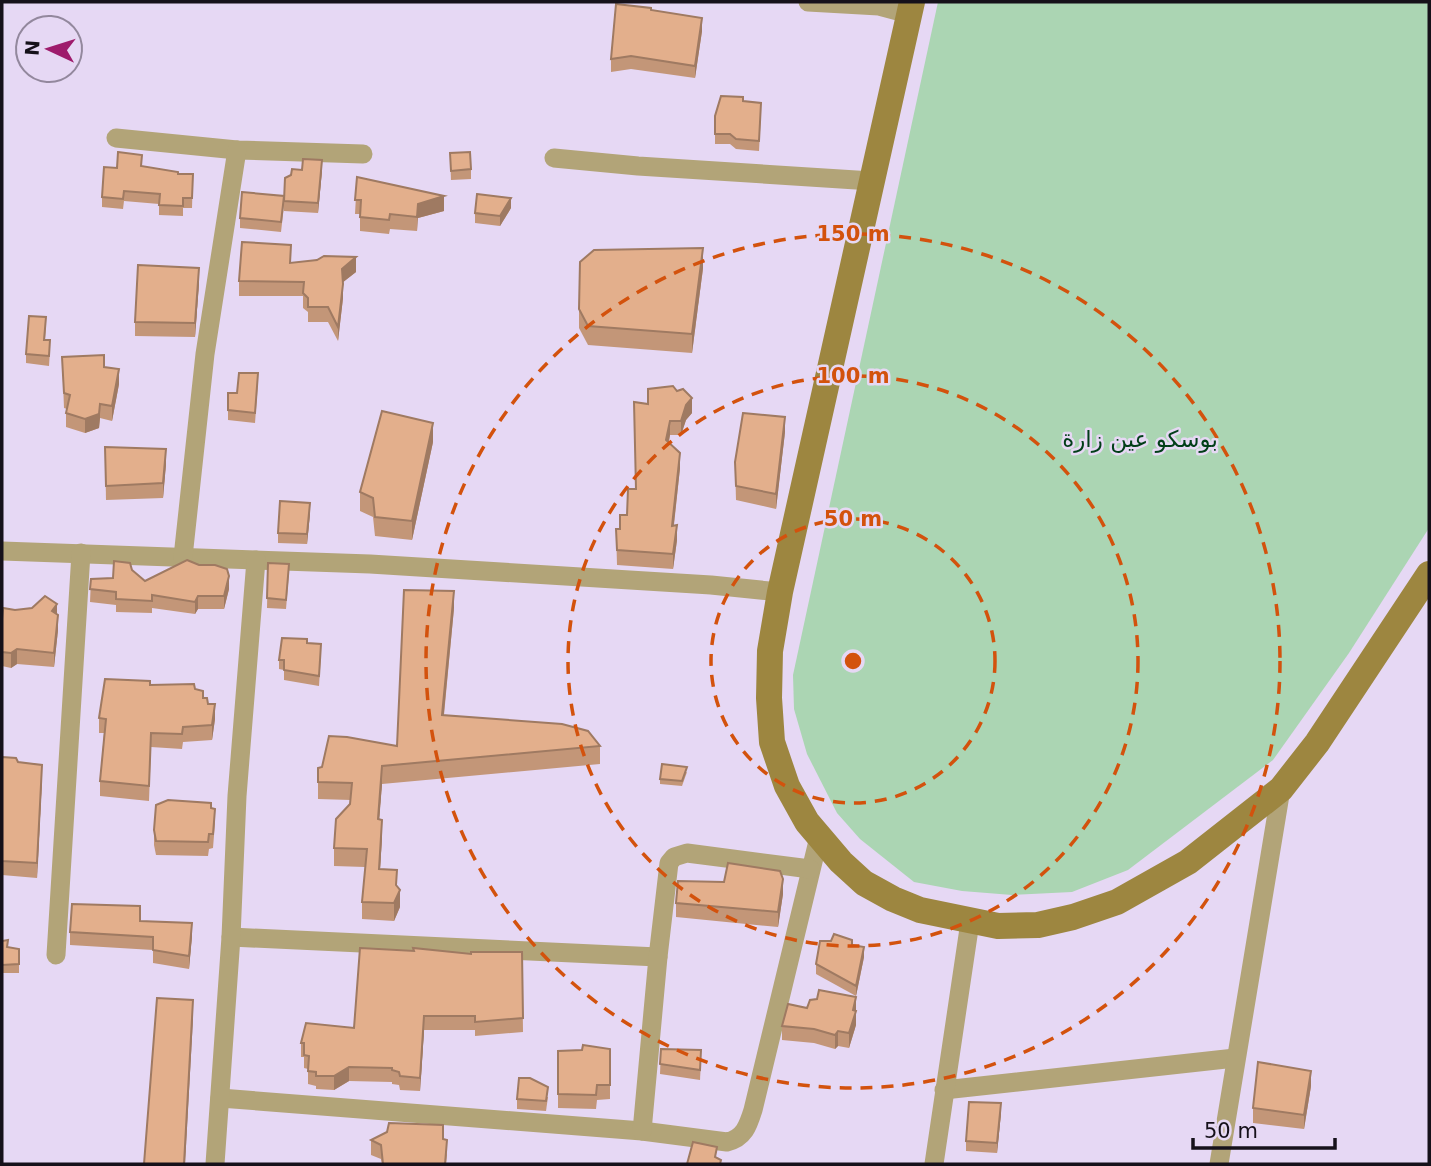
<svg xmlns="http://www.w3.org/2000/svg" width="1431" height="1166" viewBox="0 0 1431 1166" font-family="'DejaVu Sans',Cairo,sans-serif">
<rect width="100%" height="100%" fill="#e6d8f4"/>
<polygon fill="#abd5b3" points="938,2 1429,2 1429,528 1349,653 1273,760 1128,870 1072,892 1012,895 962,891 914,882 860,839 837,813 807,754 794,709 793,675"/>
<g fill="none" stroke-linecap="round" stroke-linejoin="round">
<g stroke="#b2a478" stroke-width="19">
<polyline points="808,2 879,6 909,14"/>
<polyline points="116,138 237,150 363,154"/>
<polyline points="554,158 638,166 872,181"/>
<polyline points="2,551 370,564 711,585 780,592"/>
<polyline points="183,557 205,354 237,150"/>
<polyline points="231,937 658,957"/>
<polyline points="56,955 81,553"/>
<polyline points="944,1090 1235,1058"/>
<path d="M220,1098l422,33 85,11c17,-4 21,-16 26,-32l66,-273"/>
<polyline points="642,1131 658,957 669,863 674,857 687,853 810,869"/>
<polyline points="215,1164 231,937 237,796 256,560"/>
<polyline points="934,1164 970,922"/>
<polyline points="1219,1164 1281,789"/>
</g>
<polyline stroke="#9d8640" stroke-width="26" points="912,2 780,592 770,651 769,698 772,742 787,786 807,822 841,862 864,883 893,899 920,910 998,926 1038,925 1073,917 1117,902 1188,862 1281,789 1317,743 1429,574"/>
</g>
<g fill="#c39678">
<polygon points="651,10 702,31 695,78 631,69 611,72 611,59"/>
<polygon points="743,101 761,113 759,151 736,149 730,144 715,144 715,116"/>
<polygon points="450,153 471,169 471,179 451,180"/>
<polygon points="142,166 178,174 193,174 192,208 183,208 183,216 159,215 159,204 124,201 123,209 102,207 102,197 117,168"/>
<polygon points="302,170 322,170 318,213 284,211 284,206 281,232 240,228 240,218 284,196"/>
<polygon points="357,177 444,211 418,218 417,231 390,229 389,234 360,231 360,214 355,214"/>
<polygon points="511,208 500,226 475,223 475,213"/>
<polygon points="291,263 356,272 343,282 343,298 338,341 328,322 308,322 308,312 303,308 303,296 239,296 239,281"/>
<polygon points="703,268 692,353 588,345 579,328 579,309"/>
<polygon points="199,283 195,337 135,336 135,322"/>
<polygon points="46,327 45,340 50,350 49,366 26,363 26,354"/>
<polygon points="62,357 104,367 119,384 112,421 100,418 99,428 85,433 66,427 66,413 67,409 64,408"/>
<polygon points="258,383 255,423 228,420 228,393 237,393"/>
<polygon points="634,402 692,413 686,420 681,435 670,435 669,442 680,468 674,525 677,540 673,569 617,565 616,529 620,529 627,515 636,489"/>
<polygon points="785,432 776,509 736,500 735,462"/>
<polygon points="433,442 412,540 375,536 373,517 360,511 360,492"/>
<polygon points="105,447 166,464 163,498 106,500"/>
<polygon points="310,513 307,544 278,543 278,533"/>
<polygon points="268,563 289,573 286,609 267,608"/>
<polygon points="132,570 145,581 229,589 224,609 198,609 195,614 152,608 152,613 116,612 116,605 90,602 91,579 113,578"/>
<polygon points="454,608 444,715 600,746 600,764 382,784 379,819 382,837 380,869 397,886 400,907 394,921 362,919 362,902 365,867 334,866 334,848 350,804 351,800 318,799 318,768 397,746"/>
<polygon points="15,610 57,614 58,630 54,667 17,664 11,668 2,666 2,619"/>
<polygon points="307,643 321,654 319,686 284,680 284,670 279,669 279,660"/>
<polygon points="150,685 195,689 208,704 215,719 212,740 183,742 182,749 151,747 149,801 100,796 100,781 104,733 99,733 99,718"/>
<polygon points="2,757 18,762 42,779 37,878 2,875"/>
<polygon points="687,772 682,786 660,784 660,779"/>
<polygon points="211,808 215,823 213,848 209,849 208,856 156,855 154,845 154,830"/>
<polygon points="783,894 778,927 676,917 676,903"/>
<polygon points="140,921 192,936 189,969 153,963 153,950 70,945 70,932"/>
<polygon points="2,941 8,947 19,949 19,973 2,973"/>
<polygon points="852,945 864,957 856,996 816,974 816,964"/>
<polygon points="414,951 471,954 522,952 523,1032 475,1036 475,1030 424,1030 420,1091 400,1090 399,1085 392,1084 392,1082 349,1081 334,1090 316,1089 316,1086 308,1084 308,1069 304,1068 304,1057 301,1057 301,1043 354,1028"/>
<polygon points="856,997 856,1025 849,1048 838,1046 835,1049 814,1043 782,1040 782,1026 807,1008"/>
<polygon points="610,1049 610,1099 597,1100 596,1109 558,1108 558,1051"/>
<polygon points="661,1049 701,1060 700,1080 660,1074"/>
<polygon points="1311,1086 1304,1129 1253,1123 1253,1108"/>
<polygon points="548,1097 546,1111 517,1109 517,1099"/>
<polygon points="1001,1113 997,1153 966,1151 966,1141"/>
<polygon points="371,1140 443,1140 447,1155 446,1164 382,1164 381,1159 371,1155"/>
</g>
<g fill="#9f7a62">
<polygon points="702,18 702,31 695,78 695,66"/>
<polygon points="322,160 322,170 318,213 318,203"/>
<polygon points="444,196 444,211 418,218 417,231 418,204"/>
<polygon points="511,198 511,208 500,226 500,216"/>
<polygon points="703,248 703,268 692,353 692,334"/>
<polygon points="356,257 356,272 342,283 342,269"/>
<polygon points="199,268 199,283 195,337 195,323"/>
<polygon points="343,284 343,298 338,341 338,327"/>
<polygon points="119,369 119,384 112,421 112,406"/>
<polygon points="692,398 692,413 686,420 681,435 681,421 686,405"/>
<polygon points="100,404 100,418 99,428 85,433 85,419"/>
<polygon points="785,417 785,432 776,509 776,494"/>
<polygon points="670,421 670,435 666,454 666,440"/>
<polygon points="433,423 433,442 412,540 412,521"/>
<polygon points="166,449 166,464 163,498 163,483"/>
<polygon points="680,453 680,468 672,540 672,526"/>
<polygon points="310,503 310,513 307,544 307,534"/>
<polygon points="677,525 677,540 673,569 673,554"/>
<polygon points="229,576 229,589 224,609 224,596"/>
<polygon points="454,591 454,608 442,732 442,715"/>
<polygon points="198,596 198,609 195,614 195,602"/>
<polygon points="57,604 57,619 52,611"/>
<polygon points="58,615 58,630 54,667 54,653"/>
<polygon points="17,649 17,664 11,668 11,653"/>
<polygon points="215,704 215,719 212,740 212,725"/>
<polygon points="42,765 42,779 37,878 37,863"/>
<polygon points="382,766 382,784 378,836 378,819"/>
<polygon points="382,820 382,837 379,887 379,869"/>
<polygon points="397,870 397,888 400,890 400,907 394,921 394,903"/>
<polygon points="783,879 783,894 778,927 778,912"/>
<polygon points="192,923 192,936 189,969 189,956"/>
<polygon points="864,947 864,957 856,996 856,986"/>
<polygon points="856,997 856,1025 849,1048 849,1033"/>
<polygon points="193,1000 193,1019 185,1164 184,1164"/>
<polygon points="424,1016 424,1030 420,1091 420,1078"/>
<polygon points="838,1031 838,1046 835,1049 835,1035"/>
<polygon points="349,1067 349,1081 334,1090 334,1076"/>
<polygon points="1311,1071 1311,1086 1304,1129 1304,1115"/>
<polygon points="1001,1103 1001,1113 997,1153 997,1143"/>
</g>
<g fill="#e3af8c" stroke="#9f7a62" stroke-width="2">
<polygon points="616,4 651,8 651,10 702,18 695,66 631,56 611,59"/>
<polygon points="721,96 743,97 743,101 761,103 759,141 736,139 730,134 715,134 715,116"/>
<polygon points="118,152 142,155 141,166 178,172 178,174 193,174 192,198 183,198 183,206 159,205 160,194 124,191 123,199 102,197 104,167 117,168"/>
<polygon points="470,152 471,169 451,171 450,153"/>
<polygon points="303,159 322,160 318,203 284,201 285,178 291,175 292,169 302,170"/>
<polygon points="357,177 444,196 418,204 417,217 390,214 389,220 360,217 361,200 355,200"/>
<polygon points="242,192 284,196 281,222 240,218"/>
<polygon points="477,194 511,198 500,216 475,213"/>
<polygon points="242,242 291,245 290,263 317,260 324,256 356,257 342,269 343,284 338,327 328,307 308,307 308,298 303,293 304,282 239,281"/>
<polygon points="703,248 692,334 588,326 579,309 580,262 594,250"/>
<polygon points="138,265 199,268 195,323 135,322"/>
<polygon points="29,316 46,317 44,340 50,340 49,356 26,354"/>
<polygon points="104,355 104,367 119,369 112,406 100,404 99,414 85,419 66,413 70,395 64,393 62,357"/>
<polygon points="239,373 258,373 255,413 228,410 228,393 237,393"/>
<polygon points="673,386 677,391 683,389 692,398 686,405 681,421 670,421 666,440 680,453 672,526 677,525 673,554 617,550 616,529 620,529 620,515 627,515 628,489 636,489 634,402 648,404 648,389"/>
<polygon points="382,411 433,423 412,521 375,517 373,498 360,492"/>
<polygon points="743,413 785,417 776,494 736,486 735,462"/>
<polygon points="105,447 166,449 163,483 106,486"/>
<polygon points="280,501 310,503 307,534 278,533"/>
<polygon points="187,560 199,565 215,565 227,569 229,576 224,596 198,596 195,602 152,595 152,601 116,599 116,592 90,589 91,579 113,578 114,561 130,563 132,570 145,581"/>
<polygon points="268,563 289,564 286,600 267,598"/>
<polygon points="404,590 454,591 442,715 562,724 588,731 600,746 382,766 378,819 382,820 379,869 397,870 396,885 400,890 394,903 362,902 367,849 334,848 336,819 350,804 352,783 318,782 318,768 322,767 329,736 347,737 397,746"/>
<polygon points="45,596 57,604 52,611 58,615 54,653 17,649 11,653 2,652 2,619 3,608 15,610 32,608"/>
<polygon points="282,638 307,639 307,643 321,644 319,676 284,670 284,660 279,660"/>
<polygon points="105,679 150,681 150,685 194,684 195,689 203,691 203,698 207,698 208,704 215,704 212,725 183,727 182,734 151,733 149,786 100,781 106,719 99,718"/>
<polygon points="2,757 16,758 18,762 42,765 37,863 2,861"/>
<polygon points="662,764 687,767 682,781 660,779"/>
<polygon points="168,800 211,803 211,808 215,809 213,834 209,834 208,842 156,841 154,830 156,805"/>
<polygon points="728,863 780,871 783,879 778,912 676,903 678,881 724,882"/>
<polygon points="72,904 140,906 140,921 192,923 189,956 153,950 153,937 70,932"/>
<polygon points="834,934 852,940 852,945 864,947 856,986 816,964 820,941 831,941"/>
<polygon points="8,940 7,947 19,949 19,964 2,965 2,941"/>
<polygon points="360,948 414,951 413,948 471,954 471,952 522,952 523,1018 475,1022 475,1016 424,1016 420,1078 400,1076 399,1072 392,1070 392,1068 349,1067 334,1076 316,1076 316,1072 308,1071 309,1056 304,1055 304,1043 301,1043 306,1023 354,1028"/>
<polygon points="819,990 856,997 853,1010 856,1011 849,1033 838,1031 835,1035 814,1029 782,1026 788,1004 807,1008 810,1000 817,999"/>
<polygon points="157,998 193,1000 184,1164 144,1164"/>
<polygon points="583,1045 610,1049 610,1085 597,1085 596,1095 558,1094 558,1051 582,1050"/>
<polygon points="661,1049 701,1050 700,1070 660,1064"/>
<polygon points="1258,1062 1311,1071 1304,1115 1253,1108"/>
<polygon points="519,1078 530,1078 548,1087 546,1101 517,1099"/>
<polygon points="969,1102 1001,1103 997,1143 966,1141"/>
<polygon points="389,1123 443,1125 443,1139 447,1140 445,1164 383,1164 381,1145 371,1140 387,1132"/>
<polygon points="693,1142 717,1147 715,1157 721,1160 720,1164 687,1164"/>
</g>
<g fill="none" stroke="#d3520d" stroke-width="3.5" stroke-dasharray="12 9">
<circle cx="853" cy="661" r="142"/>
<circle cx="853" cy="661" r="285"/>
<circle cx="853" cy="661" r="427"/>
</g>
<g text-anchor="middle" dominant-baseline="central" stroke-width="5" stroke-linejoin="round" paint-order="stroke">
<g font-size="23" fill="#013e18" stroke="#e6d8f4">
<text x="1140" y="439">بوسكو عين زارة</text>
</g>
</g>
<circle cx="853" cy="661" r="10" fill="#d3520d" stroke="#e6d8f4" stroke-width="3.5"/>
<g font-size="21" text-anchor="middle" font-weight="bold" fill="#d3520d" stroke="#e6d8f4" stroke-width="5" stroke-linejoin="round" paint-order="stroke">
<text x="853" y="241">150 m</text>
<text x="853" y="383">100 m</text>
<text x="853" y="526">50 m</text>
</g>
<rect width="1431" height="1166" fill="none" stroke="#16111a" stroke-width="7"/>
<g transform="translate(49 49) rotate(274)"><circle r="33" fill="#e6d8f4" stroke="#93889d" stroke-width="2"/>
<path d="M0-5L12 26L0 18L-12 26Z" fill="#9e1b6c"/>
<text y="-10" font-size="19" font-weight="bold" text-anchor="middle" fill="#16111a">N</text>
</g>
<path d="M1193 1138v10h142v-10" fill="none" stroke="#16111a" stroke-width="3.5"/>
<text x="1204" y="1138" font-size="21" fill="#16111a" stroke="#e6d8f4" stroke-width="5" paint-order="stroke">50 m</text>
</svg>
